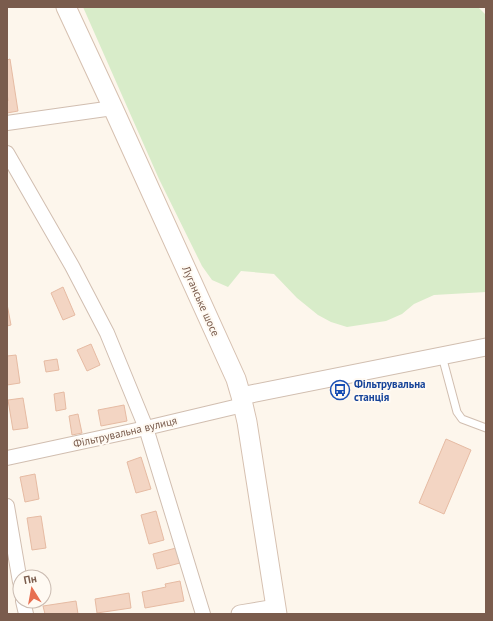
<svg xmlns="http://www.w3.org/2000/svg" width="493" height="621" viewBox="0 0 493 621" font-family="'PT Sans',sans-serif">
<rect width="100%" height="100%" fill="#fdf6ec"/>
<polygon fill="#d8ecc9" points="83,7 478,7 486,15 486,292 434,295 414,304 402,314 386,321 347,327 331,322 318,315 297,298 274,274 241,271 228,287 212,280 202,266 159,179"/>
<g fill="#f3d5c3" stroke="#e6bba3">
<polygon points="10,59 18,111 7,113 7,101 8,101 7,92 7,60"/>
<polygon points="63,287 75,315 63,320 51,293"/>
<polygon points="7,304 11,325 7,326"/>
<polygon points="91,344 100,365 87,371 77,350"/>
<polygon points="16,355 20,383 7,385 7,356"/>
<polygon points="57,359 59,370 46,372 44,361"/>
<polygon points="64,392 66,409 56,411 54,394"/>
<polygon points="23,398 28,428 13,430 8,400"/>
<polygon points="124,405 127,421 101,426 98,410"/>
<polygon points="78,414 82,433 72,435 69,416"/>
<polygon points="446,439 471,450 444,514 419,503"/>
<polygon points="141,457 151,489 136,493 127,462"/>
<polygon points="35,474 39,499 25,502 20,477"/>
<polygon points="156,511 164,540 149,544 141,515"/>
<polygon points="41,516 46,548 32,550 27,518"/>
<polygon points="176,548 180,563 157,569 153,554"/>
<polygon points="180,581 184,601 145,608 142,592 166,587 165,584"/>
<polygon points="129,593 131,608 97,613 95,599"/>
<polygon points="76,601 78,614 45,614 43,606"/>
</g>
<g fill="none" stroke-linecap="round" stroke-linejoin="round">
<defs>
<polyline id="service" points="442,356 457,412 462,419 486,428"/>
<g id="minor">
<polyline points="7,123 113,108"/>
<polyline points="7,153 72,266 107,333 146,428 203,614"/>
<polyline points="7,458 146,428 243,405"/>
<polyline points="7,506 20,582"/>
<polyline points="23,601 26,614"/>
</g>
<g id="tertiary">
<polyline points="241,396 486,347"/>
<polyline points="240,614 276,608"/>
</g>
<polyline id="secondary" points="66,7 113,108 236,379 241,396 247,422 277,614"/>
</defs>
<use href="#service" stroke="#d1beb0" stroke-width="9"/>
<use href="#minor" stroke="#d1beb0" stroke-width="16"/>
<use href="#tertiary" stroke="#d1beb0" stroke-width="19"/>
<use href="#secondary" stroke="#d6c0b0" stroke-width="21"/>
<use href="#service" stroke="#fff" stroke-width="7"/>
<use href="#minor" stroke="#fff" stroke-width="14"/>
<use href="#tertiary" stroke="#fff" stroke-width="17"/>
<use href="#secondary" stroke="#fff" stroke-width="19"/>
</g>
<defs>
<symbol id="bus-ring" viewBox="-11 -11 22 22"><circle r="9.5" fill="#fffaf3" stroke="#1a4fb4" stroke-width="1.5"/><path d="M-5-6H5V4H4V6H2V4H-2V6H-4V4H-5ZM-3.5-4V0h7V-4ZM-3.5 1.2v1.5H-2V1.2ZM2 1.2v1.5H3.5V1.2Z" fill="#1a4fb4"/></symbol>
</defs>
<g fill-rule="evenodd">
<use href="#bus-ring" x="329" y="379" width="22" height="22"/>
</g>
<g text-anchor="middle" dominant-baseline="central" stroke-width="4" stroke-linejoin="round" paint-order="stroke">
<g font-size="11" fill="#7a5c4d" stroke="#fffaf3">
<text transform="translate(201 301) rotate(66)">Луганське шосе</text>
<text transform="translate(125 432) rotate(-13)">Фільтрувальна вулиця</text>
</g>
<g font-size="11" font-weight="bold" fill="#164399" stroke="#fffaf3" text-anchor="start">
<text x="354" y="384">Фільтрувальна<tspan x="354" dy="13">станція</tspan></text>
</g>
</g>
<rect width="493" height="621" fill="none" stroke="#7a5c4d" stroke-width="16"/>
<g transform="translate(32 589) rotate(349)"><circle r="19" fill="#fffaf3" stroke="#cabbb1"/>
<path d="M0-3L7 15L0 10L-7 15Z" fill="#e76f51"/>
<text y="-6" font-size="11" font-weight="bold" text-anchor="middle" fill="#7a5c4d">Пн</text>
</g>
</svg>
